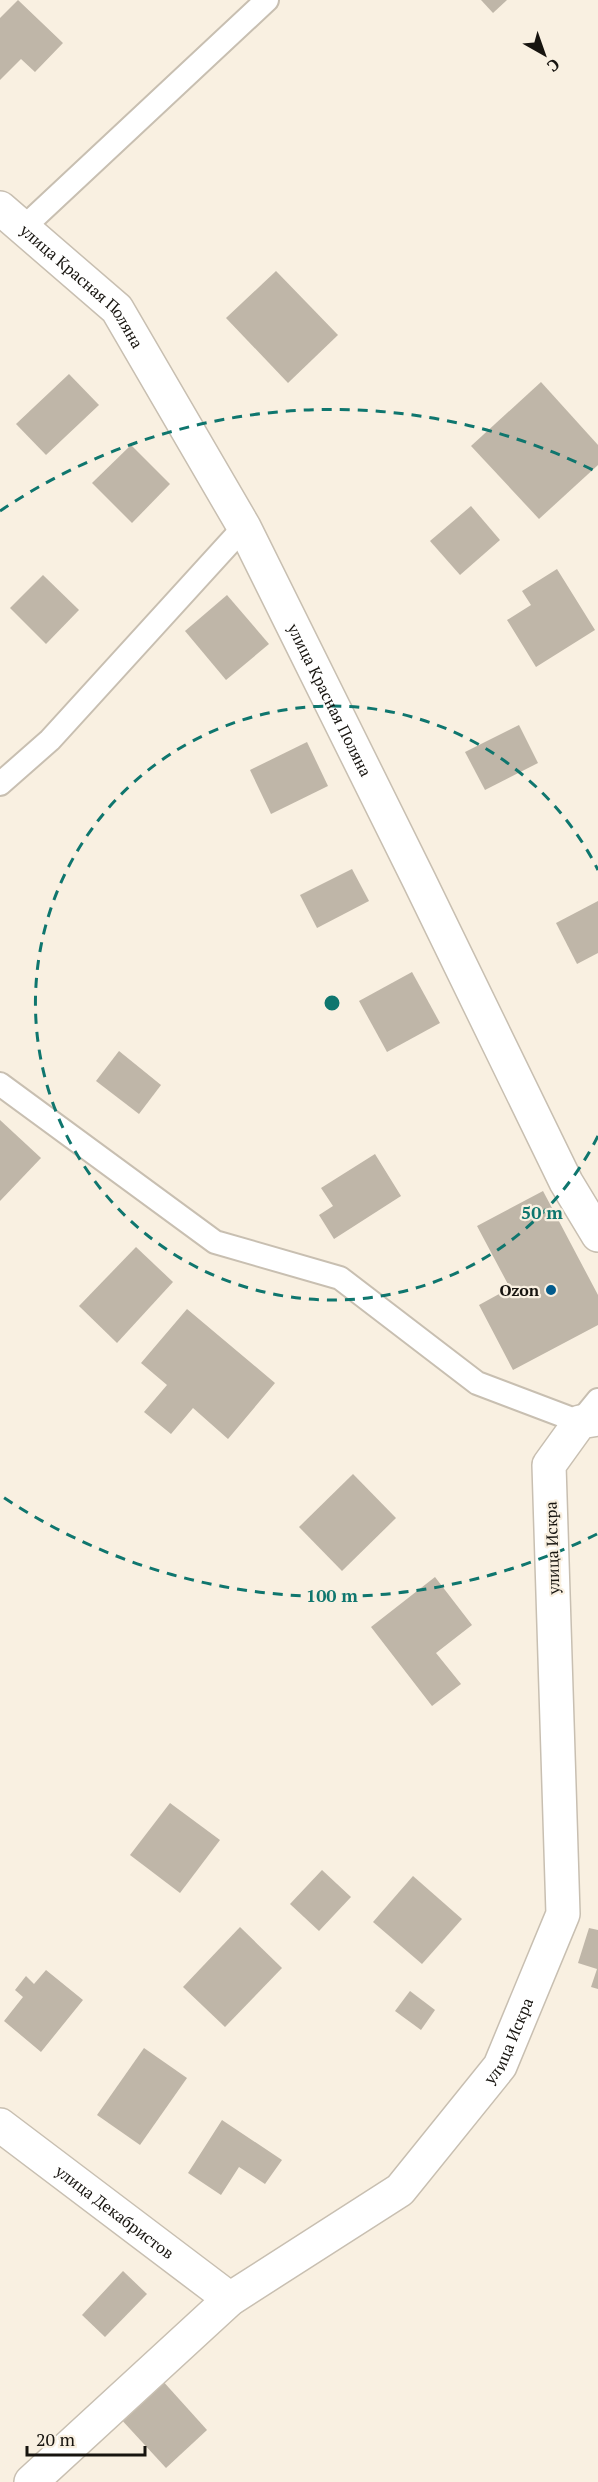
<svg xmlns="http://www.w3.org/2000/svg" width="598" height="2482" viewBox="0 0 598 2482" font-family="'PT Serif',serif">
<rect width="100%" height="100%" fill="#f9f0e1"/>
<g fill="#bfb6a8">
<polygon points="18,0 63,43 35,72 21,59 0,80 0,18"/>
<polygon points="481,0 507,0 493,13"/>
<polygon points="276,271 338,335 288,383 226,318"/>
<polygon points="69,374 99,405 46,455 16,424"/>
<polygon points="541,382 598,445 598,465 539,519 471,446"/>
<polygon points="131,445 170,484 132,523 92,483"/>
<polygon points="471,506 500,540 460,575 430,541"/>
<polygon points="557,569 595,630 536,667 507,620 531,605 522,591"/>
<polygon points="43,575 79,610 46,644 10,608"/>
<polygon points="227,595 269,644 226,680 185,631"/>
<polygon points="519,725 538,763 485,790 465,752"/>
<polygon points="307,742 328,786 271,814 250,770"/>
<polygon points="352,869 369,901 317,928 300,895"/>
<polygon points="598,901 598,953 577,964 556,923"/>
<polygon points="412,972 440,1023 387,1052 359,1001"/>
<polygon points="119,1051 161,1085 139,1114 96,1081"/>
<polygon points="0,1120 41,1158 0,1201"/>
<polygon points="375,1154 401,1196 334,1239 319,1215 333,1206 321,1188"/>
<polygon points="543,1191 598,1295 598,1325 513,1370 479,1305 510,1288 477,1226"/>
<polygon points="136,1247 173,1282 117,1343 79,1306"/>
<polygon points="187,1309 275,1383 228,1439 193,1408 171,1434 144,1412 167,1385 141,1363"/>
<polygon points="353,1474 396,1518 342,1571 299,1527"/>
<polygon points="435,1577 472,1625 436,1653 461,1684 432,1706 371,1627"/>
<polygon points="170,1803 220,1840 180,1893 130,1855"/>
<polygon points="322,1870 351,1897 319,1931 290,1904"/>
<polygon points="413,1876 462,1919 422,1964 373,1922"/>
<polygon points="240,1927 282,1968 225,2027 183,1987"/>
<polygon points="589,1928 598,1930 598,1989 591,1987 597,1969 578,1963"/>
<polygon points="46,1970 83,2000 41,2052 4,2021 23,1997 15,1990 26,1976 34,1984"/>
<polygon points="410,1991 435,2010 421,2030 395,2011"/>
<polygon points="144,2048 187,2078 140,2145 97,2115"/>
<polygon points="222,2120 282,2160 265,2184 239,2167 221,2195 188,2173"/>
<polygon points="123,2271 147,2294 105,2337 82,2315"/>
<polygon points="161,2379 207,2430 166,2468 119,2417"/>
</g>
<g fill="none" stroke-linecap="round" stroke-linejoin="round">
<defs>
<g id="lane">
<polyline points="23,228 267,0"/>
<polyline points="0,784 50,740 244,527"/>
<polyline points="0,1084 215,1242 340,1278 477,1383 580,1422 598,1400"/>
</g>
<g id="street">
<path id="s1" d="M0,208l117,101 127,218 175,353 147,302 32,53"/>
<path id="s2" d="M0,2125l230,174"/>
<path id="s3" d="M31,2482l199,-183 170,-109 100,-124 63,-152 -14,-449 31,-43 18,-3"/>
</g>
</defs>
<use href="#lane" stroke="#c8bfb1" stroke-width="26"/>
<use href="#street" stroke="#c8bfb1" stroke-width="36"/>
<use href="#lane" stroke="#fff" stroke-width="22"/>
<use href="#street" stroke="#fff" stroke-width="33"/>
</g>
<g fill="none" stroke="#0f766e" stroke-width="3" stroke-dasharray="10 8">
<path d="M598 1136A297 297 0 1 1 598 870"/>
<path d="M597 1534A593 593 0 0 1 0 1495M0 511A593 593 0 0 1 597 472"/>
</g>
<circle fill="#015b8d" stroke="#f9f0e1" stroke-width="2" cx="551" cy="1290" r="6"/>
<g text-anchor="middle" dominant-baseline="central" stroke-width="4.5" stroke-linejoin="round" paint-order="stroke">
<g font-size="16" fill="#17140f" stroke="#f9f0e1">
<text stroke="none"><textPath href="#s1" startOffset="114">улица Красная Поляна</textPath></text>
<text stroke="none"><textPath href="#s1" startOffset="600">улица Красная Поляна</textPath></text>
<text transform="translate(552 1548) rotate(-92)">улица Искра</text>
<text stroke="none"><textPath href="#s3" startOffset="658">улица Искра</textPath></text>
<text stroke="none"><textPath href="#s2" startOffset="144">улица Декабристов</textPath></text>
</g>
<g font-size="16" font-weight="bold" fill="#17140f" stroke="#f9f0e1" text-anchor="end">
<text x="539" y="1290">Ozon</text>
</g>
</g>
<circle cx="332" cy="1003" r="9" fill="#0f766e" stroke="#f9f0e1" stroke-width="3"/>
<g font-size="18" text-anchor="middle" font-weight="bold" fill="#0f766e" stroke="#f9f0e1" stroke-width="4.5" stroke-linejoin="round" paint-order="stroke">
<text x="542" y="1219">50 m</text>
<text x="332" y="1602">100 m</text>
</g>
<g transform="translate(544 54) rotate(140)" stroke="#f9f0e1" stroke-width="4.5" paint-order="stroke">
<path d="M0-4.5L10 22L0 15L-10 22Z" fill="#17140f"/>
<text y="-9" font-size="16" font-weight="bold" text-anchor="middle" fill="#17140f">С</text>
</g>
<path d="M27 2446v9h118v-9" fill="none" stroke="#17140f" stroke-width="3"/>
<text x="36" y="2446" font-size="18" fill="#17140f" stroke="#f9f0e1" stroke-width="4.5" paint-order="stroke">20 m</text>
</svg>
